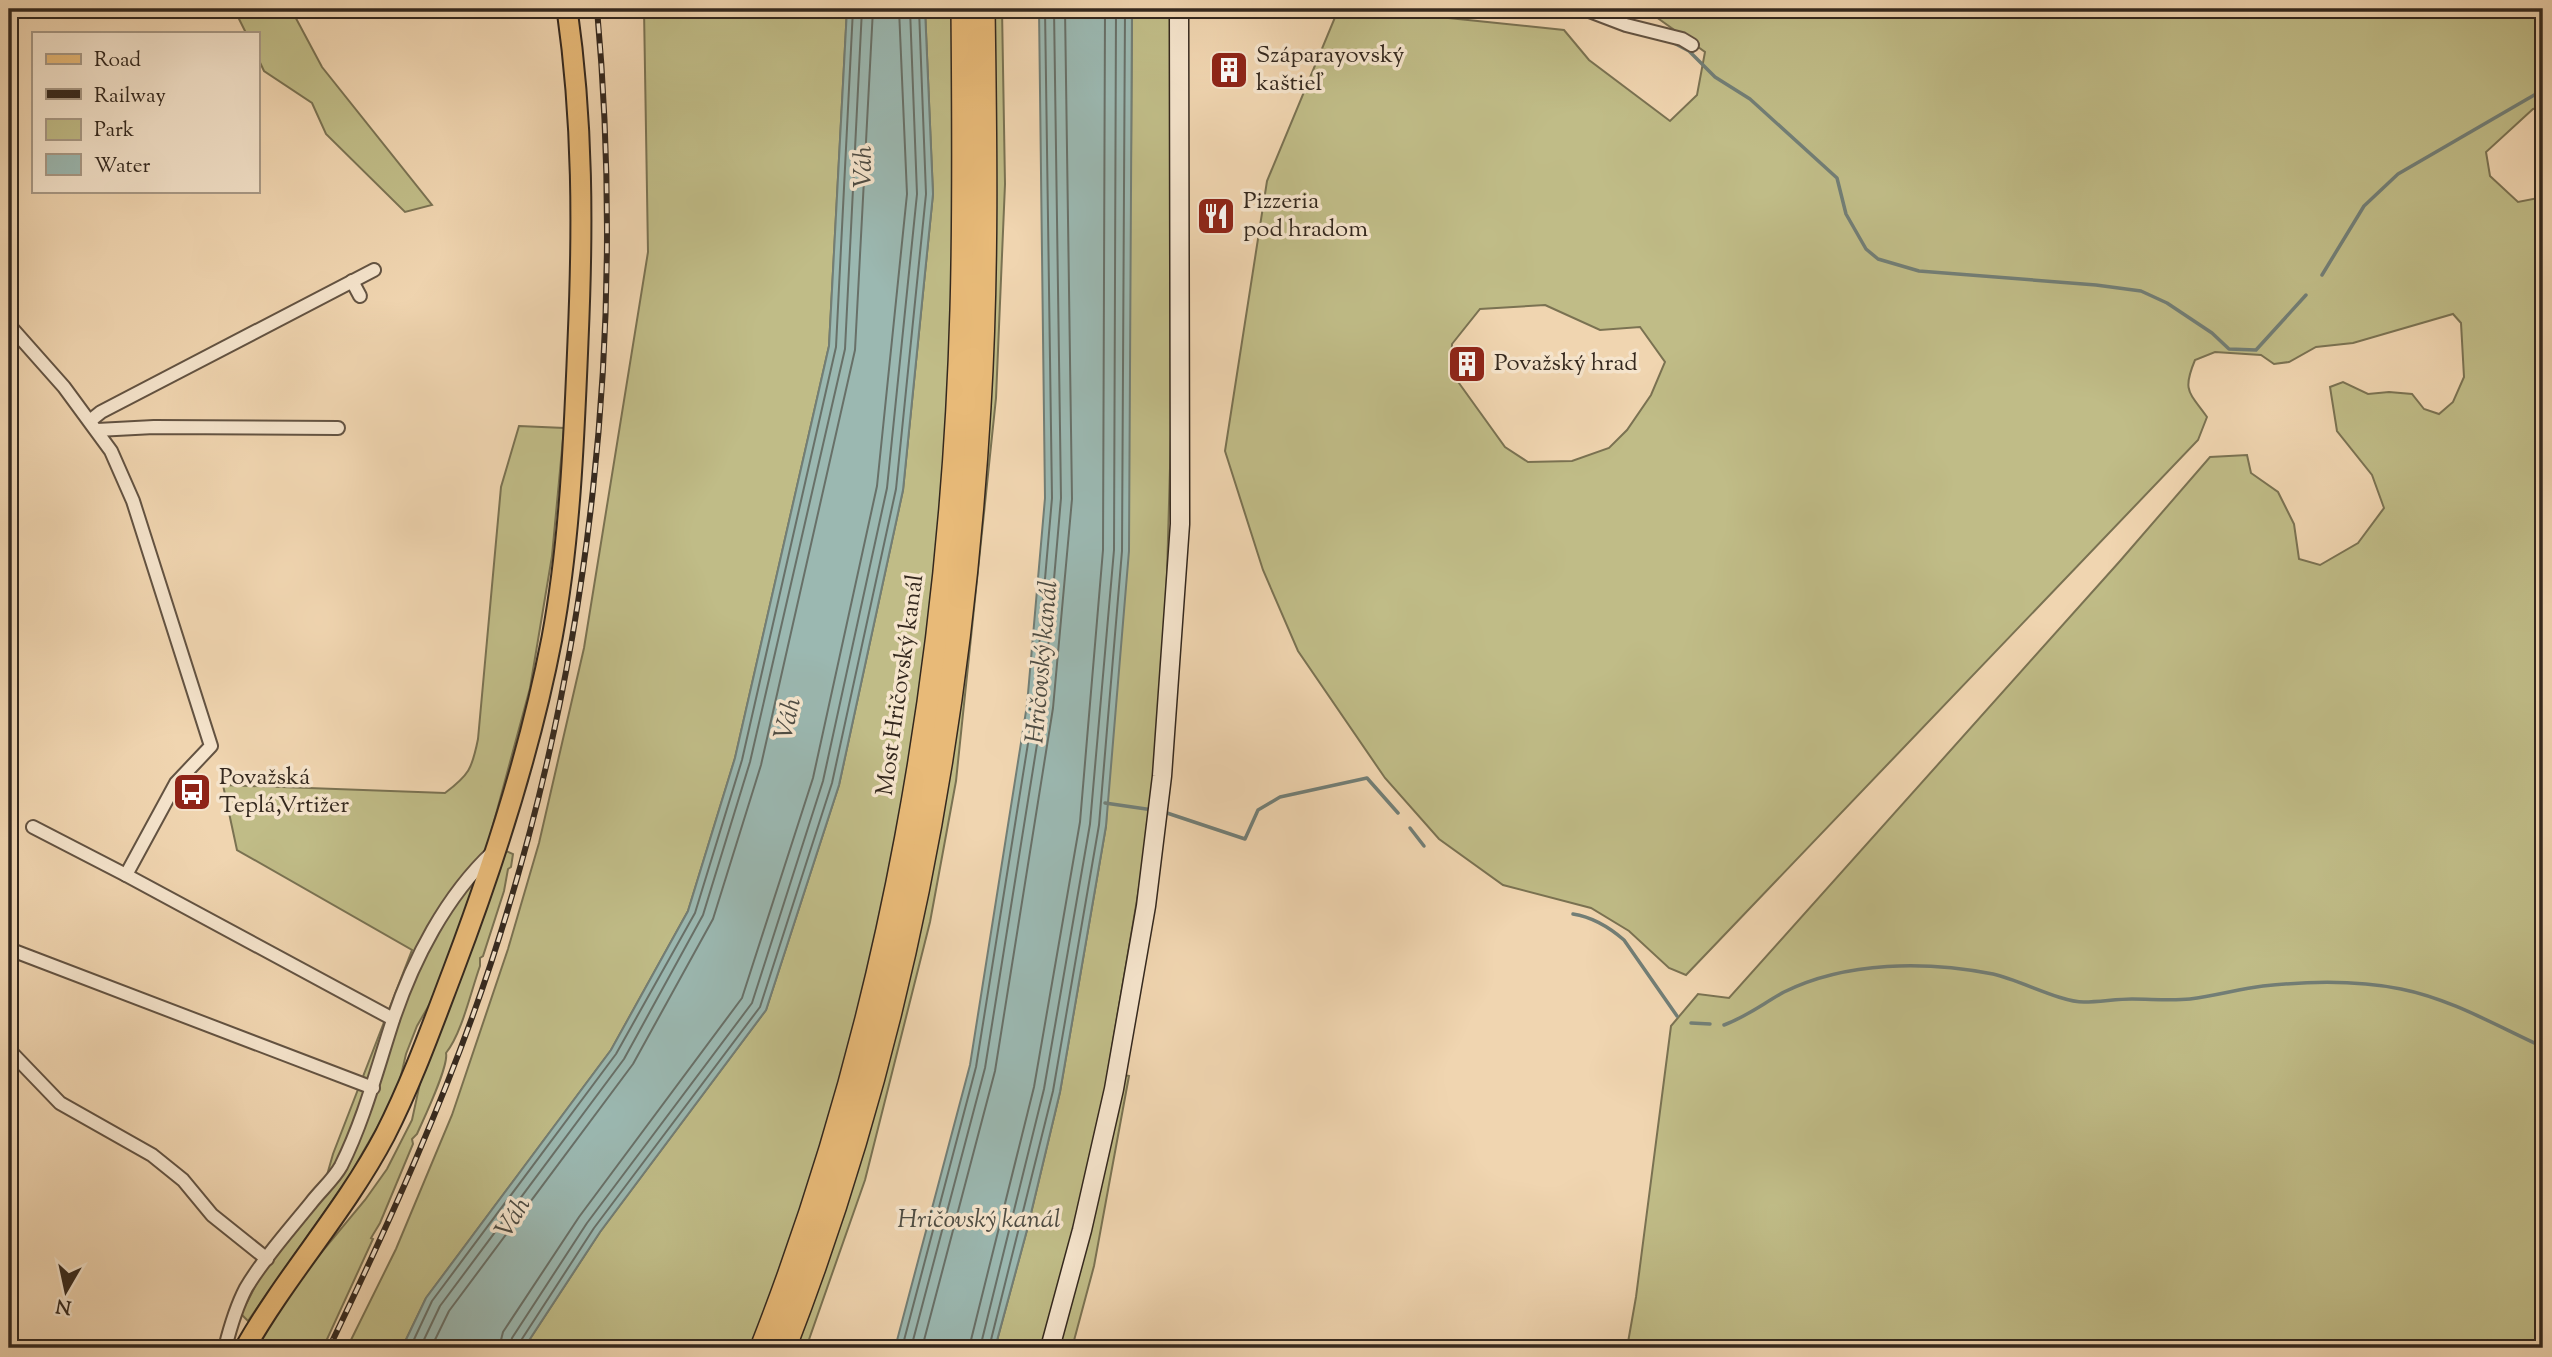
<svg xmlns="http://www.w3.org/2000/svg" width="2552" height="1357" viewBox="0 0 2552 1357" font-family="'Sorts Mill Goudy',serif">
<rect width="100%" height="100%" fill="#f0d5b0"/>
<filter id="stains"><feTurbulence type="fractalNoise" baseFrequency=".00286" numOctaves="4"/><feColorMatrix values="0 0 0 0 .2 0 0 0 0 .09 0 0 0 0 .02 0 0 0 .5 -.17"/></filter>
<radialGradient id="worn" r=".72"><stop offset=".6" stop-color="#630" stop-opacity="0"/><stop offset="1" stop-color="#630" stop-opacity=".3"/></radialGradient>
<g fill="#c0bc87" stroke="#7a7252" stroke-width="2" fill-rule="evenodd">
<polygon points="234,9 291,9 322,67 432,205 405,212 326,134 312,103 264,71 257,56 257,33 246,33"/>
<polygon points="644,9 847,9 829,346 735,758 688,911 611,1050 426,1298 402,1348 347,1348 396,1249 452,1115 508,949 539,843 584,648 648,252"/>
<polygon points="925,9 1002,9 1005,184 996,398 956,781 930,922 865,1180 806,1348 524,1348 600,1232 766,1010 839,785 903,490 933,194"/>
<polygon points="1132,9 1183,9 1165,645 1148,835 1108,1071 1129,1076 1094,1266 1072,1348 995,1348 1027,1230 1060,1092 1106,826 1131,160"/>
<path d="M1324,9h67v3l173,18 25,30 81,61 27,-26 8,-43 -60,-43h898v98l-10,2 -47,43 4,24 28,26 25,-5v1151h-916l9,-51 35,-271 27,-32 31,4 391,-437 90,-104 37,-2 4,18 27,19 16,32 5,35 21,6 38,-22 26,-35 -12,-33 -35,-44 -7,-44 13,-5 25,12 21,-2 23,2 12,15 15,5 14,-12 11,-25 -3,-54 -8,-9 -100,29 -37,4 -27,15 -15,2 -13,-9 -46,-3 -20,8c-13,31 -6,32 12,57l-9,23 -512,535 -17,-7 -40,-37 -38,-23 -88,-23 -64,-46 -54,-61 -87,-127 -35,-81 -38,-119 42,-270 69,-166zM1545,305l55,25 40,-3 25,35 -14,33 -24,35 -18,18 -37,13 -44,1 -23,-15 -54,-75 1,-28 28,-35z"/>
<path d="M519,426l45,2 -12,128 -22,132 -41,152 -27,81 -30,79 -15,26 -11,28 -7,30 -17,35 -35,61 -99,141 -7,-7 21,-41 59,-77 12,-42 79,-204 -175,-100 -14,-65 222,8c24,-18 27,-24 33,-54l23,-252z"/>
<path d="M506,851l7,3 -2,13 -3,2 -4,22 -21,65 -3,2v8c-9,25 -18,67 -34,87 3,13 -22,65 -29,81l-5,5 1,5 -33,79 -9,15 2,1 -50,109h-68l46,-71 64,-77 22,-31 25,-49 8,-37 63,-165z"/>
</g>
<g fill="#9bb8b1" stroke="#727e76" stroke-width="2">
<polygon points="847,9 925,9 933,194 903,490 839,785 766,1010 600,1232 524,1348 402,1348 426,1298 611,1050 688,911 735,758 829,346"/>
<polygon points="1039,9 1132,9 1129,551 1106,826 1060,1092 1027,1230 995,1348 895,1348 970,1065 1027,705 1045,498"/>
</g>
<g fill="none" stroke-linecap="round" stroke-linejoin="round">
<g stroke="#687068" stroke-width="2">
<polyline points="410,1348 432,1301 616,1054 695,913 742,760 836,347 853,9"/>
<polyline points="420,1348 440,1306 624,1059 703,915 750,762 845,349 862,9"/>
<polyline points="431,1348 449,1311 633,1064 713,919 761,765 855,350 873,9"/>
<polyline points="499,1348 503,1332 579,1217 742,998 813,778 877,486 907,194 899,9"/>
<polyline points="510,1348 512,1338 587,1223 752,1003 823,781 887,488 917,194 910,9"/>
<polyline points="519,1348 520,1342 594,1228 760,1007 832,783 896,489 926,194 919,9"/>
<polyline points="902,1348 976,1067 1034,706 1052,498 1045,9"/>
<polyline points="911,1348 985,1068 1043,707 1061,498 1054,9"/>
<polyline points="922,1348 995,1071 1053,708 1072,499 1065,9"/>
<polyline points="969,1348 1034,1087 1080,822 1103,550 1105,9"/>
<polyline points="980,1348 1044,1089 1090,824 1114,550 1116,9"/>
<polyline points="989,1348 1053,1091 1099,825 1122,551 1125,9"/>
</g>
<g stroke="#727e76" stroke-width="3.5">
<polyline points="1571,9 1581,12"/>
<polyline points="1672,42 1689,51 1715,77 1750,99 1837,178 1846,214 1866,249 1878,259 1919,271 2096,285 2141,291 2167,303 2212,333 2229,349 2256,350 2306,295"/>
<polyline points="2322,275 2364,206 2398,174 2543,90"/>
<polyline points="1105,803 1153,810"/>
<polyline points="1164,812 1245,839 1258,810 1280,797 1367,778 1398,813"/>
<polyline points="1410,828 1424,846"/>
<path d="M1573,914c19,3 36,13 51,26l53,76"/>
<polyline points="1691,1023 1710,1024"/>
<path d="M1724,1025c22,-8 40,-22 60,-33 63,-31 142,-31 209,-18 27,6 67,28 91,28 16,0 32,-3 48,-3 19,0 39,2 58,0 25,-3 49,-10 73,-13 46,-5 93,-6 138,3 50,10 96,37 142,58"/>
</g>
<defs>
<g id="minor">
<polyline points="1584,9 1626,25 1682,39 1692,45"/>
<polyline points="352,281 360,296"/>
<polyline points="9,325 64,387 111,451 133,501 211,746 176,783 126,875"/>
<polyline points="91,420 101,412 374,270"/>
<polyline points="97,430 154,427 338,428"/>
<polyline points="33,827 126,875 393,1019"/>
<polyline points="9,949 373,1088"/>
<polyline points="9,1050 60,1103 152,1155 183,1180 212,1215 267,1259"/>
<path d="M225,1348c5,-20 11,-41 21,-60 18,-30 43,-58 65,-85 9,-12 23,-24 30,-37 23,-46 36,-97 52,-146 20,-60 53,-124 100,-168"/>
</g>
<polyline id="secondary" points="1050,1348 1082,1230 1114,1089 1146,906 1162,776 1180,524 1179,9"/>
<path id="primary" d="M245,1348c42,-74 100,-137 140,-213 27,-53 47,-109 68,-164 41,-108 77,-219 99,-333 18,-97 22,-198 26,-297 5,-113 5,-220 -11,-332"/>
<g id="motorway">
<path d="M762,1348c129,-329 190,-685 200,-1038 3,-100 2,-201 1,-301"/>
<path d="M784,1348c117,-300 176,-621 195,-942 8,-132 6,-265 4,-397"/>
</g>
</defs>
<use href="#minor" stroke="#635342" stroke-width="16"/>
<use href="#secondary" stroke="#34281e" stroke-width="21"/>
<use href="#primary" stroke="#34281e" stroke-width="23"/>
<use href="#motorway" stroke="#34281e" stroke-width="26"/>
<use href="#minor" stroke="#f5e4cc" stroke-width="12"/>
<use href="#secondary" stroke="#f5e4cc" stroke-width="18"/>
<use href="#primary" stroke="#e8ba78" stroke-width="19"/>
<use href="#motorway" stroke="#e8ba78" stroke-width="23"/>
<defs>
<path id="rail" d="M329,1348c60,-125 118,-252 162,-385 101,-307 135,-632 106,-954"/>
</defs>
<use href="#rail" stroke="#34281e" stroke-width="6"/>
<use href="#rail" stroke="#f5e4cc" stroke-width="3.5" stroke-dasharray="10" stroke-linecap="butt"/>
</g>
<defs>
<symbol id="building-square" viewBox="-11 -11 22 22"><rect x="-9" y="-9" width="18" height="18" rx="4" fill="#8f2418" stroke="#f5e4cc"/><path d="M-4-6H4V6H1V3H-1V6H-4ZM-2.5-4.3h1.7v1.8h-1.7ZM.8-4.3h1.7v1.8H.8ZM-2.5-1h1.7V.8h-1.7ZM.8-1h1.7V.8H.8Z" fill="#fff"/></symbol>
<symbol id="restaurant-square" viewBox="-11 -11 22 22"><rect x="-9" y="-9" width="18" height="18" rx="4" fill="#8f2418" stroke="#f5e4cc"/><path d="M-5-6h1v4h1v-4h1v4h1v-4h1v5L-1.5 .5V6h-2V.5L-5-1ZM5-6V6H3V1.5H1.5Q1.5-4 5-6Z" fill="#fff"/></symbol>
<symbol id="bus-square" viewBox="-11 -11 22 22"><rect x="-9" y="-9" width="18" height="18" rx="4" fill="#8f2418" stroke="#f5e4cc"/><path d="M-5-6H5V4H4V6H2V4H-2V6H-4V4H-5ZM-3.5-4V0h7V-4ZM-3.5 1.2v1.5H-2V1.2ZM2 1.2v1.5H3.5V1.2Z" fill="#fff"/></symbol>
</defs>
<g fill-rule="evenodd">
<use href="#building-square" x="1207" y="48" width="44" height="44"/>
<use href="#restaurant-square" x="1194" y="194" width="44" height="44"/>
<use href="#building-square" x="1445" y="342" width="44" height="44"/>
<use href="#bus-square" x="170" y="770" width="44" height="44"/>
</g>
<g text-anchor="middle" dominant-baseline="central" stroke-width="7" stroke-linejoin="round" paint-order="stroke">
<g font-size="24" fill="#34281e" stroke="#f5e4cc" text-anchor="start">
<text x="1256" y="56">Száparayovský<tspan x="1256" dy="28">kaštieľ</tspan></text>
<text x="1243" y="202">Pizzeria<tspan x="1243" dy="28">pod hradom</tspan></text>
<text x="1494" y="364">Považský hrad</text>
<text x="219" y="778">Považská<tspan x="219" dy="28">Teplá,Vrtižer</tspan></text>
</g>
<g font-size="24" fill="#34281e" stroke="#f5e4cc">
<text transform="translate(901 685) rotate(-82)">Most Hričovský kanál</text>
</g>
<g font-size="26" font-style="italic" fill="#4e4c43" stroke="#f5e4cc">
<text transform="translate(864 167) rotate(-90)">Váh</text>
<text transform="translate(1043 662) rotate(-85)">Hričovský kanál</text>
<text transform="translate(789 719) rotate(-76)">Váh</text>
<text transform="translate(514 1218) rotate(-58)">Váh</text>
<text x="979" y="1220">Hričovský kanál</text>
</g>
</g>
<rect width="2552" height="1357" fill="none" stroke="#f0d5b0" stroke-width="35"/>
<rect x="10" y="10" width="2531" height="1336" fill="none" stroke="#34281e" stroke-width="3.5"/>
<rect x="18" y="18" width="2517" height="1322" fill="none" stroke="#34281e" stroke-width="2"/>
<rect x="32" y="32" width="228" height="161" fill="#f5e4cc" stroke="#a89986" stroke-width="2"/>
<rect x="46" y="54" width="35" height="10" fill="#e8ba78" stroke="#a89986" stroke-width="2"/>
<text x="94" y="66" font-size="21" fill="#34281e">Road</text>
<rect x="46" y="89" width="35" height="10" fill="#34281e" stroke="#a89986" stroke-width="2"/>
<text x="94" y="102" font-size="21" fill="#34281e">Railway</text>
<rect x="46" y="119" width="35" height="21" fill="#c0bc87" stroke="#a89986" stroke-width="2"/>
<text x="94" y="136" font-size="21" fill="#34281e">Park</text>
<rect x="46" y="154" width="35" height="21" fill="#9bb8b1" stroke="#a89986" stroke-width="2"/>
<text x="94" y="172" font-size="21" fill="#34281e">Water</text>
<g transform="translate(66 1291) rotate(189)" stroke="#f5e4cc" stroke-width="5" paint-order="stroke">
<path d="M0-5L12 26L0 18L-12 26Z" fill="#34281e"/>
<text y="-10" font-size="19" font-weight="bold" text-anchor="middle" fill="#34281e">N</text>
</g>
<rect width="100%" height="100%" filter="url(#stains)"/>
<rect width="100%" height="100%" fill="url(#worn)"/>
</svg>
